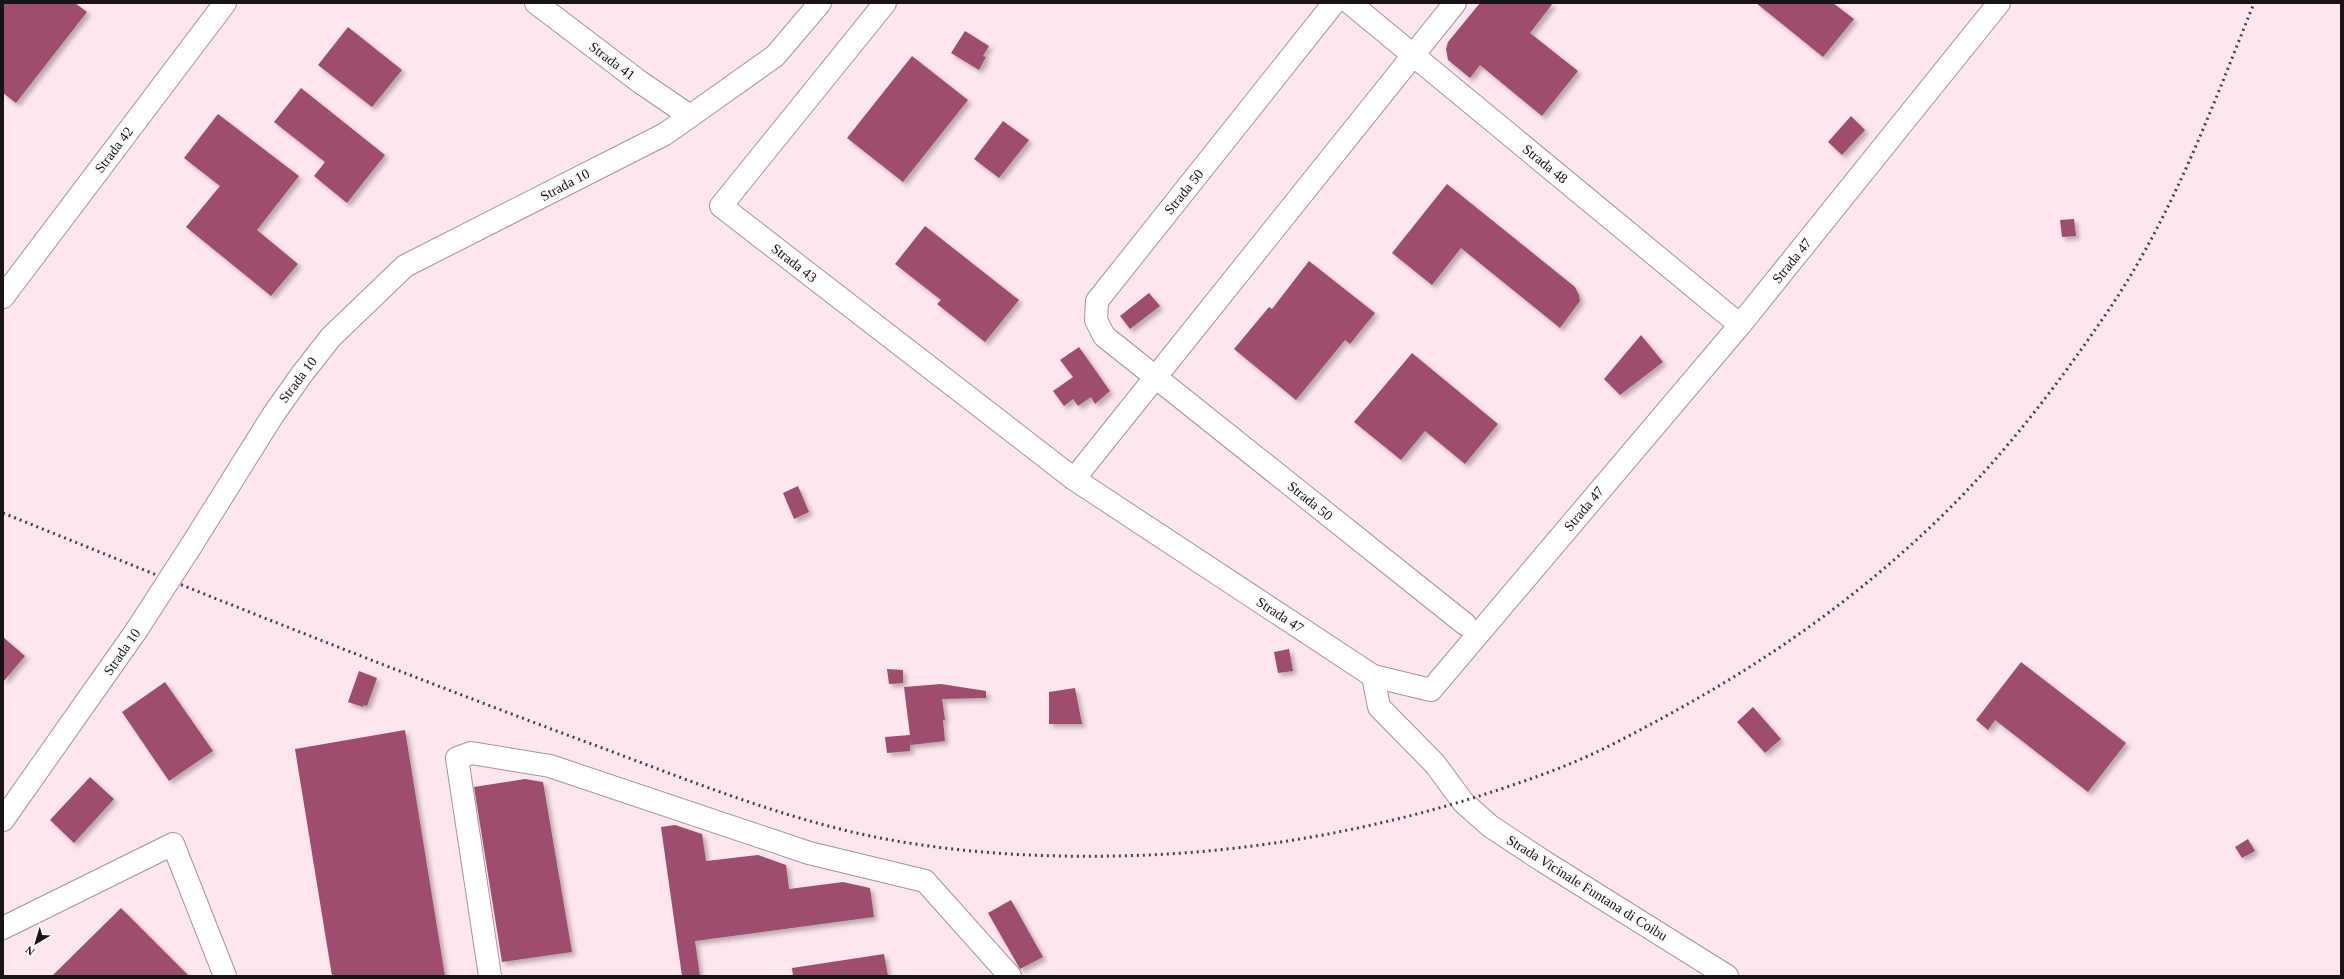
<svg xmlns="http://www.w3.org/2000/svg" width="2344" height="979" viewBox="0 0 2344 979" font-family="'Times New Roman',serif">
<defs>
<filter id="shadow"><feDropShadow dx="3.5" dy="3.5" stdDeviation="2" flood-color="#0004"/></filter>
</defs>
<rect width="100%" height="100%" fill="#fde6ed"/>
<g fill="#9e4d6e" filter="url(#shadow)">
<polygon points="3,3 75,3 87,12 16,103 3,93"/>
<polygon points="1480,3 1553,3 1530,33 1578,71 1542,116 1480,65 1470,78 1448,60 1446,49 1448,42"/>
<polygon points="1756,3 1833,3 1854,19 1823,57"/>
<polygon points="348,27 402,70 372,107 318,65"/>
<polygon points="965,31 989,46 983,56 986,57 979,70 951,53"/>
<polygon points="912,56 968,100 903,182 847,138"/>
<polygon points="301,88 385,155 347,203 314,176 325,162 274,122"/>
<polygon points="218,114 299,176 257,230 298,264 271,296 186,227 220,186 184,158"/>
<polygon points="1851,116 1865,130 1842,155 1828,142"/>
<polygon points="1003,121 1029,140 999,178 974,159"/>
<polygon points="1447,184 1575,287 1579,295 1580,301 1560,328 1461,248 1432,285 1392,253"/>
<polygon points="2074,219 2076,236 2062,237 2060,220"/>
<polygon points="925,226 1019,300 985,342 937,304 941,300 895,264"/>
<polygon points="1309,261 1375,313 1350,344 1345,340 1296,400 1234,349 1269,307 1272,309"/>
<polygon points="1149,293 1160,306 1130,329 1120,316"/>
<polygon points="1641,335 1663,362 1620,395 1604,379"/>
<polygon points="1079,347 1110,391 1095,404 1091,397 1078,406 1073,399 1064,406 1053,391 1073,377 1060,360"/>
<polygon points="1412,353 1498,424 1465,464 1425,431 1401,460 1354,422"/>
<polygon points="798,486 809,512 794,519 783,493"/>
<polygon points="3,637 25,656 3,682"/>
<polygon points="1289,649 1293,671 1278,673 1274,652"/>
<polygon points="2021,662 2126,743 2088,792 1995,720 1988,730 1976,720"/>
<polygon points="887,669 903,670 903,683 889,684"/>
<polygon points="359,671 377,678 367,706 364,705 363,707 348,702"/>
<polygon points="165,682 213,751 169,781 122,712"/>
<polygon points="941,684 986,691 986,698 942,699 945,720 943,720 945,741 911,745 911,739 910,751 887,753 885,737 910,735 904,687"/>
<polygon points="1075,688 1082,724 1049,724 1049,692"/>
<polygon points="1753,707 1781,739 1765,753 1737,722"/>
<polygon points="405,730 445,976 332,976 295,749"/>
<polygon points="90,777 114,799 74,843 50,820"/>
<polygon points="525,779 543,782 572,952 502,962 474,787"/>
<polygon points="675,825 702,834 706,861 758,855 786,865 789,889 843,882 870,888 874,917 695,941 700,976 682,976 661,827"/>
<polygon points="2248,839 2255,851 2242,858 2235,847"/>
<polygon points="1011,900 1043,957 1020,969 988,913"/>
<polygon points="121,908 189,976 52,976"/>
<polygon points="884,954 888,976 793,976 792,968"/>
</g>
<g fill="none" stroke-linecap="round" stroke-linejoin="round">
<defs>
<g id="minor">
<polyline points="536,3 640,82 690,116"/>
<polyline points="885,3 721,206 1074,479 1373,676 1431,690 1740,325 1999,3"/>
<polyline points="1334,3 1097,301 1096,320 1104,336 1465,624"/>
<polyline points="1350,3 1740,325"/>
<polyline points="3,297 225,3"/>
<polyline points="1074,479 1455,3"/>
<polyline points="191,546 273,415 302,374 331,337 405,266 665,134 775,56 820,3"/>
<polyline points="1373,676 1379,707 1435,764 1463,802 1490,826 1543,861 1727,976"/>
<polyline points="3,820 136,631"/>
<polyline points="3,928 173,844 225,976"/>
<polyline points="490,976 457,758 471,753 550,766 809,853 925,881 1010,976"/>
</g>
</defs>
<use href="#minor" stroke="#a79399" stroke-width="24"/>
<use href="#minor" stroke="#fff" stroke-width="22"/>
<path stroke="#4b4043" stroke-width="3" stroke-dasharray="2 4" stroke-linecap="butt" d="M3,513c188,76 377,152 567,223 93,34 185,73 282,96 96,22 197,27 296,23 139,-6 278,-36 409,-86 37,-14 74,-34 109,-53 105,-57 198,-123 283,-207 60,-60 113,-130 161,-201 63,-94 102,-200 144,-305"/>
<defs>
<polyline id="minor-bridge" points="136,631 191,546"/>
</defs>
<use href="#minor-bridge" stroke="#a79399" stroke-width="24" stroke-linecap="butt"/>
<use href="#minor-bridge" stroke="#fff" stroke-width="22"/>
</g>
<g text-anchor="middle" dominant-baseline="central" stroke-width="3" stroke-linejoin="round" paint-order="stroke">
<g font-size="14" fill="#1a1315" stroke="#fdf9fa">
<text transform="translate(612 61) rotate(37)">Strada 41</text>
<text transform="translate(114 150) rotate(-53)">Strada 42</text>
<text transform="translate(1545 164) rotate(39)">Strada 48</text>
<text transform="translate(565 185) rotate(-28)">Strada 10</text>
<text transform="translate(1184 192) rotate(-51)">Strada 50</text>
<text transform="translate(1792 261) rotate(-51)">Strada 47</text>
<text transform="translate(794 263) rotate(38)">Strada 43</text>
<text transform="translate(298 380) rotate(-53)">Strada 10</text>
<text transform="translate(1310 501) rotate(39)">Strada 50</text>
<text transform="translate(1584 509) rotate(-50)">Strada 47</text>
<text transform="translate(1280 615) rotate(33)">Strada 47</text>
<text transform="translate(122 652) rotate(-55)">Strada 10</text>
<text transform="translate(1587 888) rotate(32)">Strada Vicinale Funtana di Coibu</text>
</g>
</g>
<rect width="2344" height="979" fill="none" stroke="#1a1315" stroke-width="8"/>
<g transform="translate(36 943) rotate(218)" stroke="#fdf9fa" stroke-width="3" paint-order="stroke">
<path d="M0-3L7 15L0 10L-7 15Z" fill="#1a1315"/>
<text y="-6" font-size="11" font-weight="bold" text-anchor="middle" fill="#1a1315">N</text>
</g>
</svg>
